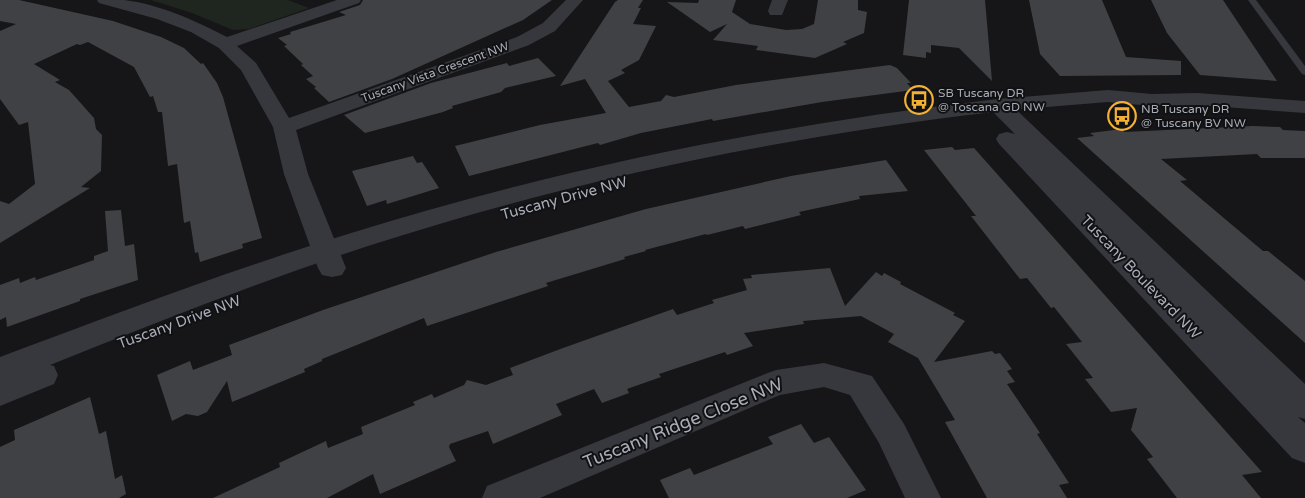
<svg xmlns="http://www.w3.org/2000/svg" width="1305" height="498" viewBox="0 0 1305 498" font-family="'Varela Round',sans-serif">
<rect width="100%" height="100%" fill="#161618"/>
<polygon fill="#1e261f" points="151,0 288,0 309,8 249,29 233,30 192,13"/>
<g fill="#404145">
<polygon points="0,0 19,0 113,21 161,37 184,48 201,64 203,63 217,83 223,97 262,238 242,244 243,248 200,262 198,252 195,253 190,221 184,223 177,164 168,166 162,112 158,112 153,96 150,97 134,67 88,42 80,45 77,44 34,64 60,80 55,82 69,90 94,118 96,129 102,135 101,171 81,187 90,188 0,243 0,201 9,204 35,184 28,122 19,125 0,99 0,31 16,24 0,21"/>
<polygon points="363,0 552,0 523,20 392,79 329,102 314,88 316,87 306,79 313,76 301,65 303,64 284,46 287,45 278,38 291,34 290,32 346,15 339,12 360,5"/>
<polygon points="618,0 643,0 638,8 641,8 633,24 656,26 639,60 621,70 625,73 608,81 629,107 661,101 666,95 674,97 736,85 890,65 897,68 911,83 907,83 913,90 822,102 713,121 712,119 641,133 600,145 598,143 469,176 455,146 540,125 606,113 585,79 560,86 615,2"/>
<polygon points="699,0 736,0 732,12 750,24 786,30 802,29 814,24 818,0 858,0 858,10 867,12 864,33 843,42 847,44 815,58 756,50 758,46 713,40 727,24 710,32 667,2 698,3"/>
<polygon points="909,0 985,0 992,81 959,48 931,45 931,53 926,52 926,58 903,55"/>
<polygon points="1029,0 1102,0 1126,57 1181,61 1181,75 1060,76 1040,54"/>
<polygon points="1151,0 1223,0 1277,81 1200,75 1167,33"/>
<polygon points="538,58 556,76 505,88 501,92 452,106 453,108 443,112 365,133 344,115 431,83 507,63 509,66"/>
<polygon points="1253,126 1280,127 1283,130 1305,131 1305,158 1261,158 1257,154 1161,159 1187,180 1180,181 1263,251 1268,251 1305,281 1305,343 1077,138 1094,136 1090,133 1122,129 1124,132"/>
<polygon points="952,147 955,150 974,148 1262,472 1242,475 1261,498 1177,498 1147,459 1153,457 1131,430 1137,408 1111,412 1085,379 1093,378 1066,344 1082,342 1054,307 1051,308 1027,278 1020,279 971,216 976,216 924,150"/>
<polygon points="413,156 417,163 422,162 439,188 387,204 386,200 367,206 352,171"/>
<polygon points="886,160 908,191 859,196 860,199 799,212 801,215 745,229 743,226 707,235 706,234 645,250 646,251 624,257 625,259 546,283 548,286 427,326 424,318 322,359 322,361 304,369 305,372 232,402 227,381 207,412 198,416 186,414 172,421 157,375 190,361 193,370 232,355 229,345 323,310 496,252 646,209 791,176"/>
<polygon points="121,210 125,246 134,244 138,280 80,299 80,301 7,327 6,317 0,320 0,285 19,278 20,283 35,277 36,280 94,260 94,256 108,251 105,211"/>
<polygon points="830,268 845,306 876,272 882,276 884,273 901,282 900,284 955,313 953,315 965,321 934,362 992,351 995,354 1000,353 1012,369 1007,371 1015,382 1007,384 1040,433 1037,434 1069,483 1059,485 1067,498 987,498 945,422 955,420 918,358 888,342 894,334 861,316 803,321 804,324 744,333 753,346 727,355 725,352 659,374 661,377 627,389 629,393 602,403 594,389 556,404 562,415 493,444 488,431 450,444 449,447 456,461 380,494 373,474 327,498 213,498 280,467 279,463 326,441 328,448 363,434 361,427 415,405 413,402 432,394 434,398 464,385 467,380 486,385 513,375 510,368 563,348 673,309 677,315 714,303 712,300 747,290 743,279 752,278 751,275"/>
<polygon points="90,397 99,434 106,431 115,479 122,475 126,494 119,498 0,498 0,447 15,440 14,430"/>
<polygon points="801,424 814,443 829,437 866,490 847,498 669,498 660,480 690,468 694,475 773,444 768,437"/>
</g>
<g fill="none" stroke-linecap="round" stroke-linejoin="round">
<polygon fill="#37383d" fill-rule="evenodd" points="1248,0 1256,0 1305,66 1305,75 1302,74"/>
<g fill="#37383d" fill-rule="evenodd">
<path d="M97,0c9,0 18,0 27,0 35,4 72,21 103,37l110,-37h24l-2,3 -122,43 19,17 33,55 228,-81 26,-14 23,-23h17l-28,31 -26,14 -233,85 12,44 38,94 -4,7 -10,2 -10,-2 -4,-7 -34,-94 -11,-47 -32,-57 -22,-22 -28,-16 -34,-13 -58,-16z"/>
<polygon points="772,0 788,0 782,15 770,15 768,11"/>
<polygon points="1108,90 1152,94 1197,93 1305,101 1305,113 1197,105 1152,106 1108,102 998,111 991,109 988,105 991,101 998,99"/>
<polygon points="824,363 872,376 904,424 941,498 905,498 879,443 850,395 824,387 780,395 540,498 482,498 487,486 765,374 776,370"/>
</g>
<path fill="#37383d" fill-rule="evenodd" d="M998,99l8,1 299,284v35l-7,-2 7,6v40l-13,-5 -293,-314 -3,-5 3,-5 8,-2 8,2 -22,-22c-212,25 -421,68 -625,134 -107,35 -213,77 -318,119l4,1 4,9 -4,9 -54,22v-49c115,-43 230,-87 348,-123 212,-66 430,-110 650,-135z"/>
</g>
<defs>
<symbol id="bus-ring" viewBox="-11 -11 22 22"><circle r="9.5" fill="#111113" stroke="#f2b134" stroke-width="1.5"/><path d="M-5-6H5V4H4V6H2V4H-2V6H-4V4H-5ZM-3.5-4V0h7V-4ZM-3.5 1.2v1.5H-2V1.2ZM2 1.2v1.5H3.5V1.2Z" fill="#f2b134"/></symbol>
</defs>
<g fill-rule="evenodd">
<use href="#bus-ring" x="903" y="84" width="32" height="32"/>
<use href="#bus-ring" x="1106" y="100" width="32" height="32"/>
</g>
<g text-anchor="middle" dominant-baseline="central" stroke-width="4" stroke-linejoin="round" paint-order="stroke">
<g font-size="12" fill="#a8adb8" stroke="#111113">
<text transform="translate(435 72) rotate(-20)">Tuscany Vista Crescent NW</text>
</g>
<g font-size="12" fill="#a8adb8" stroke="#111113" text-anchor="start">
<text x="938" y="93">SB Tuscany DR<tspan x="938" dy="14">@ Toscana GD NW</tspan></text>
<text x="1141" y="109">NB Tuscany DR<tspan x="1141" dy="14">@ Tuscany BV NW</tspan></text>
</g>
<g font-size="15" fill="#a8adb8" stroke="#111113">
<text transform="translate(564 198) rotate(-15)">Tuscany Drive NW</text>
<text transform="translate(1141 277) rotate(46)">Tuscany Boulevard NW</text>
<text transform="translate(179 322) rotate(-20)">Tuscany Drive NW</text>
</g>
<g font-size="18" fill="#a8adb8" stroke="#111113">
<text transform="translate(683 423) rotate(-22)">Tuscany Ridge Close NW</text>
</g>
</g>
</svg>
